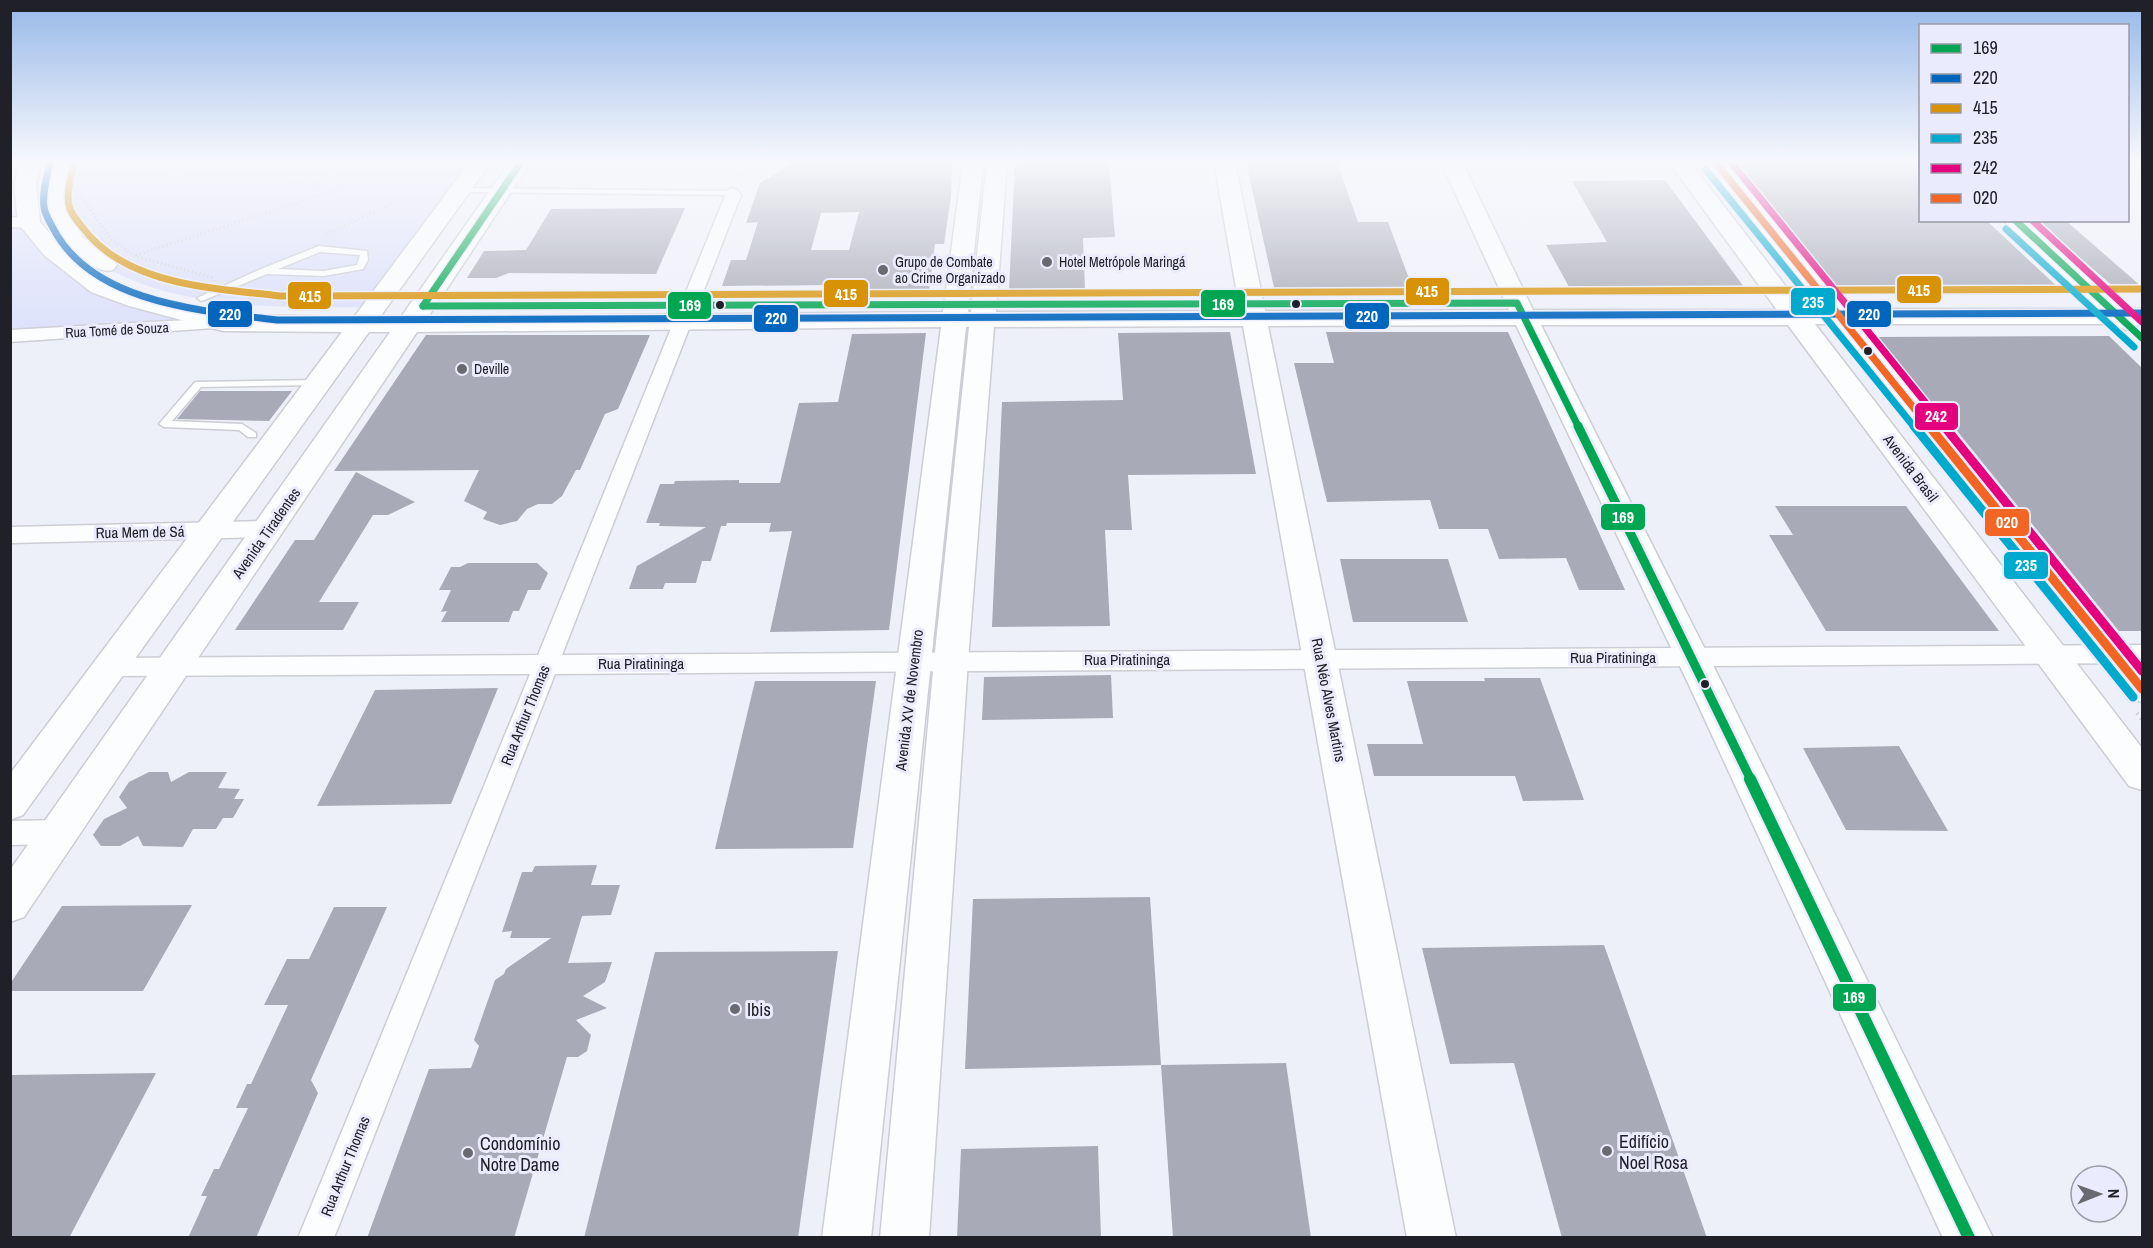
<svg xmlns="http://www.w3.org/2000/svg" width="2153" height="1248" viewBox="0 0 2153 1248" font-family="'Archivo Narrow',sans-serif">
<rect width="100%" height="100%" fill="#eef0f9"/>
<g fill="#dce0fa">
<path d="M62,162h405l-6,28 -84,117c-87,1 -238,6 -301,-65 -6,-6 -15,-51 -16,-62 0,-5 2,-12 2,-18z"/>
<polygon points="11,222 29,223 100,287 223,323 11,336"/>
</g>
<g fill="#a8aab7" fill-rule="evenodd">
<path d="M794,162h158l-1,34 -7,48h-9l-6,46 -100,1 1,-6 -108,1 9,-26h15l12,-38 -12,1 14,-40zM859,212l-10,38h-38l10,-37z"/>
<polygon points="1109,162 1115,237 1083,238 1085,289 1009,290 1015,163"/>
<polygon points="1246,162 1337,162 1358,222 1388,222 1414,292 1275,292"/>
<polygon points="1732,162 1920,162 1920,220 1986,220 2065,294 1840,295"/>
<polygon points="1665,180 1750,295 1574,296 1546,245 1607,242 1572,181"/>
<polygon points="685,208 656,274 509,273 496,278 467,278 484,251 526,250 551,209"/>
<polygon points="2037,220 2065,220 2142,287 2115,288"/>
<polygon points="1230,332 1256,474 1128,475 1132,530 1105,530 1110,626 992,627 1002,402 1123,400 1118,333"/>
<polygon points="1326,332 1508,332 1625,590 1579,590 1566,558 1499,559 1488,529 1439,529 1430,500 1327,502 1294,363 1334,363"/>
<polygon points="926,333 889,630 770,632 792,531 769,532 771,523 727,523 726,526 721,526 711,561 702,561 696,583 665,583 663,589 629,589 637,566 706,527 659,526 660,523 646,523 660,484 674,484 675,481 739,480 739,483 780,483 799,403 838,402 852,334"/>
<polygon points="426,335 650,335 618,409 605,414 580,470 576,470 562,496 552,504 538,504 527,509 517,521 500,525 483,519 487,512 464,501 479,470 334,471"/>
<polygon points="2109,336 2142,368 2142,631 2117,631 1874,337"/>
<polygon points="200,391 292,391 269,421 177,419"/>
<polygon points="356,472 415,502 388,515 373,515 319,602 359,602 343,630 235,630 295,540 314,540"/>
<polygon points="1775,506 1906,506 1999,631 1826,631 1769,535 1793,535"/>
<polygon points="1340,559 1448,559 1468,622 1353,622"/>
<polygon points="468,563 537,563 548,573 540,590 528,590 519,611 513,611 509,622 441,622 447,611 441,612 451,590 439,590 451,567 460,567"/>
<polygon points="1111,675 1113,718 982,720 984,677"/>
<polygon points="1484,678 1540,678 1584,800 1523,801 1515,776 1374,776 1367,744 1423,744 1407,681 1485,681"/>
<polygon points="755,681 876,681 853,848 715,849"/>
<polygon points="498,688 451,804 317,806 375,690"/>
<polygon points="1899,746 1948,831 1846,830 1803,748"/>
<polygon points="149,772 168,772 171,782 189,772 227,772 218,788 240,789 234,799 244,799 233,818 223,818 216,829 193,829 183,847 143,846 138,836 120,846 101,846 93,835 104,819 127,808 119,797 129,782"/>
<polygon points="597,865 591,885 620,885 611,915 582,916 568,963 612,962 605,982 583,996 607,1008 576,1020 591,1035 587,1051 578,1057 567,1057 514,1238 367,1238 429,1069 471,1068 479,1046 474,1040 495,980 504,974 506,969 551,938 510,938 512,931 502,932 522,872 532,872 535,866"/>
<polygon points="1150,897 1161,1065 965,1069 973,899"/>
<polygon points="192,905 143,991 10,991 10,984 62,906"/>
<polygon points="334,907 387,907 311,1080 318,1093 256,1238 188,1238 207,1196 201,1196 214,1169 219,1169 248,1108 236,1108 247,1084 251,1084 288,1005 264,1005 287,959 309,959"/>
<polygon points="1604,945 1620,990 1707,1238 1562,1238 1514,1063 1450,1064 1422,948"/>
<polygon points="838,951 798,1238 584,1238 655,952"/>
<polygon points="1286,1063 1311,1238 1173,1238 1161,1065"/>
<polygon points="156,1073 69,1238 10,1238 10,1075"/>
<polygon points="1098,1146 1101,1238 957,1238 961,1149"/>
</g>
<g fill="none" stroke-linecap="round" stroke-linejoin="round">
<defs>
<g id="lane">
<polygon points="458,188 731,191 735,193 731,195 461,192 457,190"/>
<path d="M319,246l48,5 1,9 -5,9 -39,7 -57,-2 -63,26 -3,1 -4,-3 64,-29zM320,252l40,3 -3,10 -33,6 -46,-2z"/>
<polygon points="319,380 324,383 322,385 201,387 172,421 242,424 256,433 256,437 248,437 239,430 164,427 159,424 195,382"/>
</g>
<g id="street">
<polygon points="731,188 737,190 741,195 562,655 2142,645 2142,663 555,674 334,1238 298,1238 530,674 112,676 103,674 100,667 103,660 112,658 538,655 725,196 723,193"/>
<polygon points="10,217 29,218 37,223 29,228 10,227"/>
<polygon points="223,318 229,319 232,323 229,327 10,342 10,330"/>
<polygon points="269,521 277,524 280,529 277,534 269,537 10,543 10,527"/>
<polygon points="60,820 70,824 74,832 70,840 60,844 10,845 10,821"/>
</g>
<g id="secondary">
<polygon points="22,162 43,162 36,183 40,222 60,245 109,282 147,296 223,315 354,317 470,162 491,162 380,317 401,317 510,162 531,162 428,317 943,312 963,162 983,162 968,312 971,312 987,162 1007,162 996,312 1240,311 1214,162 1235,162 1265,311 1509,310 1441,162 1462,162 1533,310 1777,310 1669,162 1690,162 1804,310 1821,309 1705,162 1726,162 1848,309 2097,309 2003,220 2028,220 2126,309 2142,309 2142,323 2126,330 2113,324 1860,324 2142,665 2142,702 2130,698 1833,324 1815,324 2142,748 2142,790 2129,786 1788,325 1541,325 1722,683 1993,1238 1943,1238 1688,683 1516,325 1268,326 1456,1238 1407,1238 1243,326 994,327 968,661 929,1238 880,1238 934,661 969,327 966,327 871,1238 822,1238 941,327 417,332 24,917 10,922 10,870 390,332 369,332 23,815 10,820 10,774 342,332 223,331 129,306 91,292 44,255 18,223 14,183"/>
<path d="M52,162h20l-5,46 16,29 30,23 4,5 -4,5c-25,6 -62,-38 -68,-61 -2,-10 5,-36 7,-47z"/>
</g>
</defs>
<use href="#lane" stroke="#cccdd5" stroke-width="3"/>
<use href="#street" stroke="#cccdd5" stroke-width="3"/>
<use href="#secondary" stroke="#cccdd5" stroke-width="3"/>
<g stroke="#cecfd2" stroke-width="3" stroke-dasharray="1 3" stroke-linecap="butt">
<polyline points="82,176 304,181"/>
<polyline points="141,176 207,162"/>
<polyline points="734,176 768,170 785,162"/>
<polyline points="314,186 335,162"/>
<polyline points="81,197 112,240 135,256 214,278"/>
<polyline points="326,234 398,201"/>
<polyline points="136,255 340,189"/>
</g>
<polyline stroke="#cecfd2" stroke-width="4" stroke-dasharray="1.5 4.5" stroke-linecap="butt" points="2137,713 2142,720"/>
<use href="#lane" fill="#fcfdfe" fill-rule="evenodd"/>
<use href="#street" fill="#fcfdfe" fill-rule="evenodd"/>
<use href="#secondary" fill="#fcfdfe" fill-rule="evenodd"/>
<defs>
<g id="bus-1-far2">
<polyline points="2015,220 2142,338"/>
<polyline points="423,306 1517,303 1579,428"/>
<polyline points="423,306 521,162"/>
</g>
<polyline id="bus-1-far1" points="1578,426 1751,780"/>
<polyline id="bus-1" points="1750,779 1969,1238"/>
<path id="bus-2" d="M50,162c-3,14 -8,31 -6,45 1,8 6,15 9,21 39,76 151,83 225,92l1864,-7"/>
<path id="bus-3" d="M74,164c-3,14 -9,31 -4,45 3,7 8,13 13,19 44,58 130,60 197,68l1862,-7"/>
<g id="bus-4-far1">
<polyline points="1706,170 1915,428"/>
<polyline points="2006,229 2134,347"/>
</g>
<polyline id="bus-4" points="1914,426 2133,697"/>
<g id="bus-5-far1">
<polyline points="1731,162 1946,428"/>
<polyline points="2032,220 2142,322"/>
</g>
<polyline id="bus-5" points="1944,426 2142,671"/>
<polyline id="bus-6-far1" points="1715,162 1930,428"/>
<polyline id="bus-6" points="1929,426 2142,689"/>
</defs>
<use href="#bus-1-far2" stroke="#eaecfd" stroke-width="10"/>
<use href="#bus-1-far1" stroke="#eaecfd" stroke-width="14"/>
<use href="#bus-1" stroke="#eaecfd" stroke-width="16"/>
<use href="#bus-2" stroke="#eaecfd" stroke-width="10"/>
<use href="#bus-3" stroke="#eaecfd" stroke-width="10"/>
<use href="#bus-4-far1" stroke="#eaecfd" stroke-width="10"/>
<use href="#bus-4" stroke="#eaecfd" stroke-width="14"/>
<use href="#bus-5-far1" stroke="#eaecfd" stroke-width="10"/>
<use href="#bus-5" stroke="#eaecfd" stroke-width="14"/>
<use href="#bus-6-far1" stroke="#eaecfd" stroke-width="10"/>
<use href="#bus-6" stroke="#eaecfd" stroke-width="14"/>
<use href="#bus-1-far2" stroke="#00a651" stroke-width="7"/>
<use href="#bus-1-far1" stroke="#00a651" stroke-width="9"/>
<use href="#bus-1" stroke="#00a651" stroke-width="12"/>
<use href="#bus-2" stroke="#0065bd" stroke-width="7"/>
<use href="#bus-3" stroke="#d79206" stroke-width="7"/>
<use href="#bus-4-far1" stroke="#00a9ce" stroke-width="7"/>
<use href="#bus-4" stroke="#00a9ce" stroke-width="9"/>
<use href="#bus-5-far1" stroke="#e5007d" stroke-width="7"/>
<use href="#bus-5" stroke="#e5007d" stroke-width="9"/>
<use href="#bus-6-far1" stroke="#f26522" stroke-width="7"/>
<use href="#bus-6" stroke="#f26522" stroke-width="9"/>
</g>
<linearGradient id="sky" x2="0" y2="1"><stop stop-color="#96b8e8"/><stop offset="0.48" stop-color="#f7f8fc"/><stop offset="1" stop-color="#f7f8fc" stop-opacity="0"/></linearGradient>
<rect width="2153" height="337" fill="url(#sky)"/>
<g fill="#686971" stroke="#eaecfd" stroke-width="2">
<circle cx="1047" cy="262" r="6"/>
<circle cx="883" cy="270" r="6"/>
<circle cx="462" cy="369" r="6"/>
<circle cx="735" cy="1009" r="6"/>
<circle cx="1607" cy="1151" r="6"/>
<circle cx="468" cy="1153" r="6"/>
</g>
<g fill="#202128" stroke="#eaecfd" stroke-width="2">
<circle cx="1296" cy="304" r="5"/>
<circle cx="720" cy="305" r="5"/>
<circle cx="1868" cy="351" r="5"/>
<circle cx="1705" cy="684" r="5"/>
</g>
<g text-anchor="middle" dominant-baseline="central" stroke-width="6" stroke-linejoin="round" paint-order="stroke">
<g font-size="14" fill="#202128" stroke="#eaecfd" text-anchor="start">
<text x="895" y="262">Grupo de Combate<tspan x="895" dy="16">ao Crime Organizado</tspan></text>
<text x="1059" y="262">Hotel Metrópole Maringá</text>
<text x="474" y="369">Deville</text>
</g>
<g font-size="14" fill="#202128" stroke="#eaecfd">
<text transform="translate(117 330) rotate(-3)">Rua Tomé de Souza</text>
</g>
<g font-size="15" fill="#202128" stroke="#eaecfd">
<text transform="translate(1911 468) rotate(53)">Avenida Brasil</text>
<text transform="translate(140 532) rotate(-1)">Rua Mem de Sá</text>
<text transform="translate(266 533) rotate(-55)">Avenida Tiradentes</text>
<text x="1613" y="657">Rua Piratininga</text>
<text x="1127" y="659">Rua Piratininga</text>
<text x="641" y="663">Rua Piratininga</text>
<text transform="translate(909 700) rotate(-83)">Avenida XV de Novembro</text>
<text transform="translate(1329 700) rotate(79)">Rua Néo Alves Martins</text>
<text transform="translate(525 715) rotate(-68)">Rua Arthur Thomas</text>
<text transform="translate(345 1166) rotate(-68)">Rua Arthur Thomas</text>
</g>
<g font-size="18" fill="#202128" stroke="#eaecfd" text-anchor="start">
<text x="747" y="1009">Ibis</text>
<text x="1619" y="1141">Edifício<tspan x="1619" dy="21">Noel Rosa</tspan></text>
<text x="480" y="1143">Condomínio<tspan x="480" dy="21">Notre Dame</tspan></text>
</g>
</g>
<g stroke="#eaecfd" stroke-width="2">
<rect x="1896" y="275" width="46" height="29" rx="6" fill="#d79206"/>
<rect x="1405" y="277" width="45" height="29" rx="6" fill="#d79206"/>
<rect x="823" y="279" width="46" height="29" rx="6" fill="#d79206"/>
<rect x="287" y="281" width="45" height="29" rx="6" fill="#d79206"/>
<rect x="1790" y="287" width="46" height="29" rx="6" fill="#00a9ce"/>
<rect x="1200" y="289" width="46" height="29" rx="6" fill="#00a651"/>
<rect x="667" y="291" width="45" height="29" rx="6" fill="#00a651"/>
<rect x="207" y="300" width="46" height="28" rx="6" fill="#0065bd"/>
<rect x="1846" y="300" width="46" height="28" rx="6" fill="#0065bd"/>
<rect x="1344" y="302" width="46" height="28" rx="6" fill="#0065bd"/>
<rect x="753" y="304" width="46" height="29" rx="6" fill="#0065bd"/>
<rect x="1914" y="402" width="45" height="29" rx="6" fill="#e5007d"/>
<rect x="1600" y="503" width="46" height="28" rx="6" fill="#00a651"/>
<rect x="1984" y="508" width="46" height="29" rx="6" fill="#f26522"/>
<rect x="2003" y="551" width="46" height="29" rx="6" fill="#00a9ce"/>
<rect x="1832" y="983" width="45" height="29" rx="6" fill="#00a651"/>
</g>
<g font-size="16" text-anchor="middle" font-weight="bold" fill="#fff">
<text x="1919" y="296">415</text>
<text x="1427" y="297">415</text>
<text x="846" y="300">415</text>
<text x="310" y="302">415</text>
<text x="1813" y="308">235</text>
<text x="1223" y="310">169</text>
<text x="690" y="311">169</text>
<text x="230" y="320">220</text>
<text x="1869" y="320">220</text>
<text x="1367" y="322">220</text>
<text x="776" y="324">220</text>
<text x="1936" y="422">242</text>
<text x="1623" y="523">169</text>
<text x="2007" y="528">020</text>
<text x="2026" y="571">235</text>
<text x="1854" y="1003">169</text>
</g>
<rect width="2153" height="1248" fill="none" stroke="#202128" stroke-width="24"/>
<rect x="1919" y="24" width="210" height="198" fill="#eaecfd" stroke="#999ba8" stroke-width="1.5"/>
<rect x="1931" y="44" width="30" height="9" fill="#00a651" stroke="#999ba8" stroke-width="1.5"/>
<text x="1973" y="54" font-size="18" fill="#202128">169</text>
<rect x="1931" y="74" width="30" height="9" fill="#0065bd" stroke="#999ba8" stroke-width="1.5"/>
<text x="1973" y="84" font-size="18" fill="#202128">220</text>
<rect x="1931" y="104" width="30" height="9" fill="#d79206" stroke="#999ba8" stroke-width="1.5"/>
<text x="1973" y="114" font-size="18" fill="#202128">415</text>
<rect x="1931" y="134" width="30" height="9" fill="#00a9ce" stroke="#999ba8" stroke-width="1.5"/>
<text x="1973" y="144" font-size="18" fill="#202128">235</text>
<rect x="1931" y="164" width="30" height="9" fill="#e5007d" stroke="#999ba8" stroke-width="1.5"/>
<text x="1973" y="174" font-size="18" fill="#202128">242</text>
<rect x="1931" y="194" width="30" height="9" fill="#f26522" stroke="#999ba8" stroke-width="1.5"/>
<text x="1973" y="204" font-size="18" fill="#202128">020</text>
<g transform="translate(2099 1194) rotate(89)"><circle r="28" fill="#eaecfd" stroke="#999ba8" stroke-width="1.5"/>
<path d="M0-4.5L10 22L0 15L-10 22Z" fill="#686971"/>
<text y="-9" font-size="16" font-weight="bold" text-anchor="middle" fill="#202128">N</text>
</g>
</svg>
